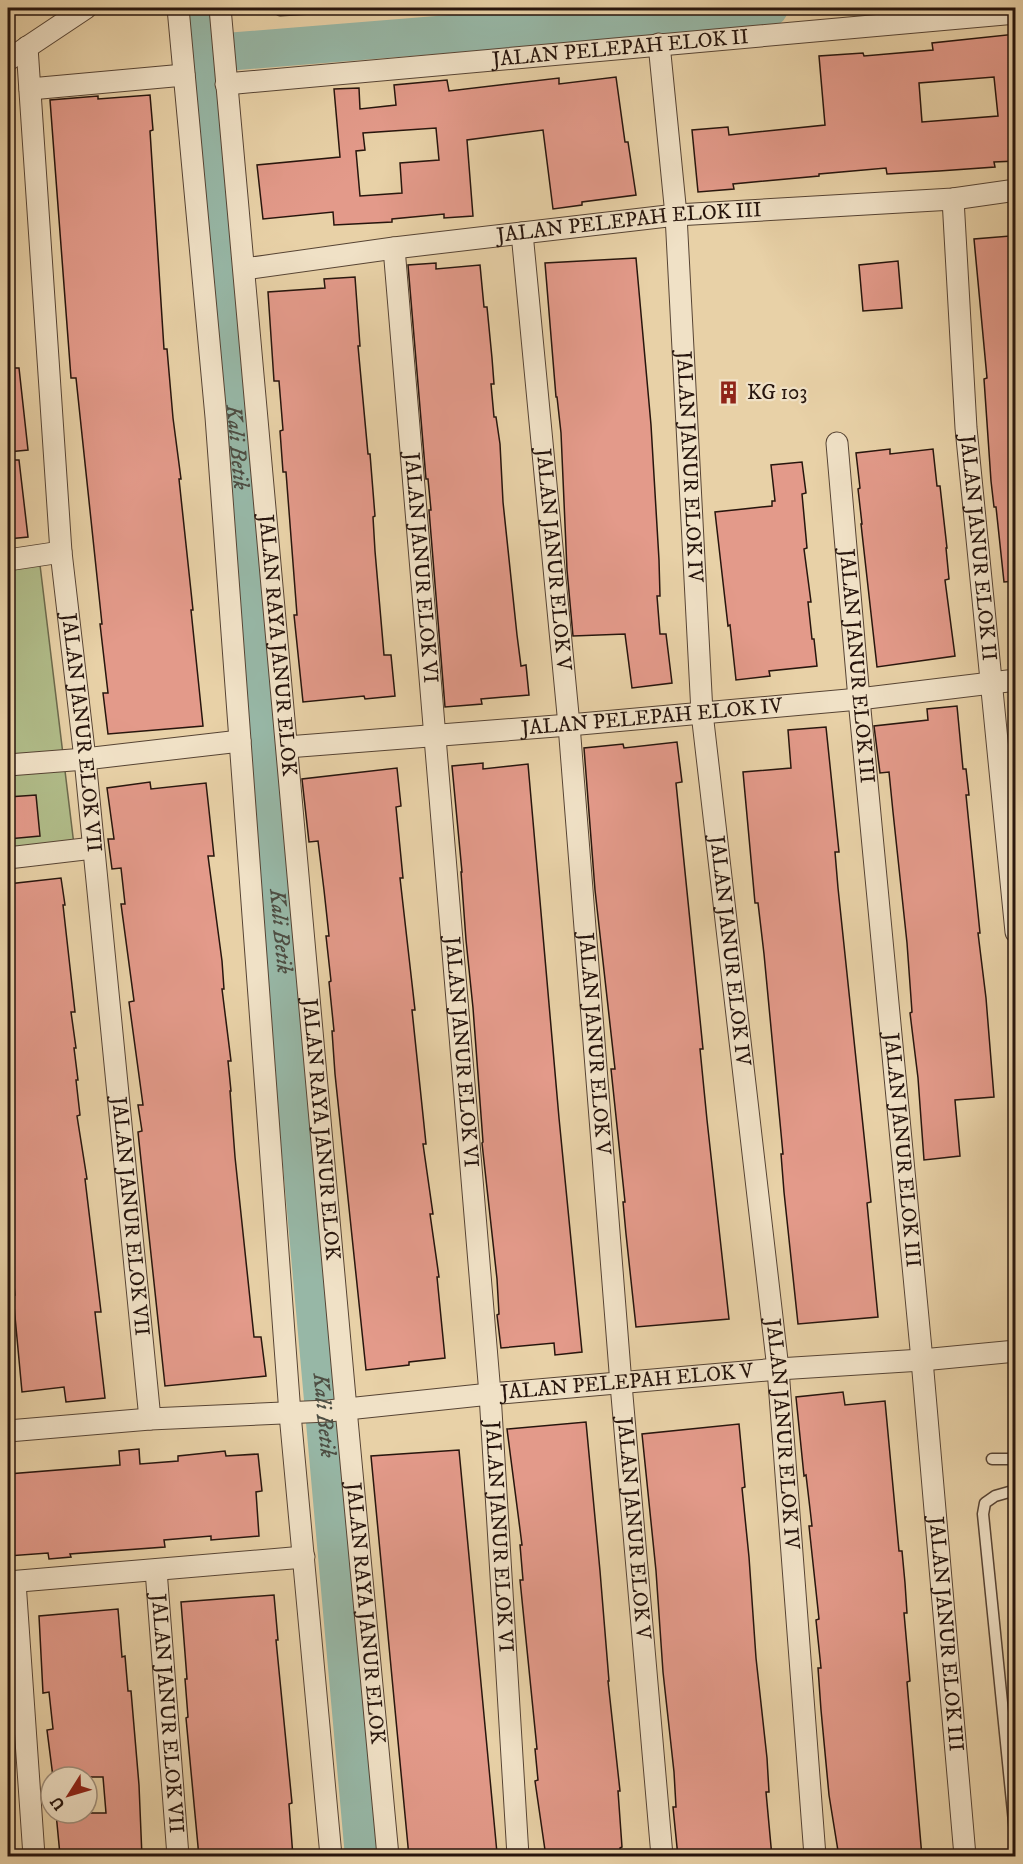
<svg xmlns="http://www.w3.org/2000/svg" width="1023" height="1864" viewBox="0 0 1023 1864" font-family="'IM FELL DW Pica',serif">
<rect width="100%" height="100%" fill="#e8d1a7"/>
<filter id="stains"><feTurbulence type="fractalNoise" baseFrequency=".00333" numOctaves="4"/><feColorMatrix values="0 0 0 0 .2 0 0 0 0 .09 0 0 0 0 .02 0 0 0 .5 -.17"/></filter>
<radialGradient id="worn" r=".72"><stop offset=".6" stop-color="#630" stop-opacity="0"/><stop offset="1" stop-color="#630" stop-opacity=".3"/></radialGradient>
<polygon fill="#b1bd8a" stroke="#6c694c" stroke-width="1.5" points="40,565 74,845 8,852 8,569"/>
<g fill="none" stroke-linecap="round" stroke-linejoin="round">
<g stroke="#97b7a6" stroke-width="38">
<path id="s1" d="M198,8l166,1848"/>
<polyline points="201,54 769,8"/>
</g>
</g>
<g fill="#e39a8a" stroke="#27150d" stroke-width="1.5" fill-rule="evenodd">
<path d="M1016,34v127l-22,1 1,5 -56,4 -52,3 -1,-6 -67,6v2l-86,8 1,5 -36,3 -6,-62 36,-3 1,8 96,-10 -6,-69 44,-3 1,3 69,-6 -1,-7zM994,77l4,39 -76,6 -3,-39z"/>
<path d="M616,77l9,65h3l8,53 -54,7v3l-29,4 -10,-79 -76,10 6,76 -29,2v-4l-52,5v3l-58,3 -1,-13 -70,7 -6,-54 83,-8 -6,-68 25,-1 1,21 36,-4 -2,-20 53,-5 2,11 110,-13v6zM436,128l3,32 -39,3 2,30 -42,3 -4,-45 9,-1 -2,-17z"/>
<polygon points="150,95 153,130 150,131 164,349 167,349 173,418 181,479 179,479 193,610 191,610 203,726 108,734 103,693 108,693 100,624 102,624 76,378 71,378 50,100 98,96 98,99"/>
<polygon points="1010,236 1016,299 1016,581 1004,582 996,507 994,507 991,481 984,379 987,378 974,239"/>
<polygon points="636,258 651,425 659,560 660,596 657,596 660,634 666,634 672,683 632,688 625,634 573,636 567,570 561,433 557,397 556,397 545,263"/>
<polygon points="898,261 902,308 863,311 859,265"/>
<polygon points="436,263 436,269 480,265 484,307 487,307 492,358 494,384 491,384 494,417 496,417 500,444 503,502 517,635 521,666 526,665 529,695 481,699 482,704 445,707 429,510 431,510 428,479 426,479 408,265"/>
<polygon points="355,277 360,346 358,346 368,454 370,454 375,516 373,517 375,551 384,655 391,655 395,696 365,699 364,696 303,702 294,615 297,615 286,472 283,472 280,431 283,430 279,381 274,381 268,292 325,288 324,279"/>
<polygon points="8,368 19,368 28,450 8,452"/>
<polygon points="890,449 890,454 933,449 937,486 940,486 947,548 946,548 949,579 945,580 955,656 877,667 861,524 862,524 858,489 860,488 856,453"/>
<polygon points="8,460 19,460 28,537 8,539"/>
<polygon points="802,462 806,493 802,494 807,548 804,549 811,602 808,602 812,639 814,639 817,666 769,671 770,676 736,680 730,625 728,626 715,512 772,506 772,501 775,501 771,465"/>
<polygon points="957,706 963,769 966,769 969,795 966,795 980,933 978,933 986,998 994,1097 955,1100 960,1156 924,1160 918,1078 910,1013 912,1012 907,943 893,812 889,772 880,773 874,726 928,720 927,709"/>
<polygon points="826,727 839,852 835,852 838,888 871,1202 867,1203 878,1317 798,1324 784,1192 781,1154 783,1154 764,954 758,903 755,903 743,772 791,768 788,730"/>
<polygon points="677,742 682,782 676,783 703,1049 700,1049 707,1120 729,1319 636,1327 626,1234 623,1202 625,1202 611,1069 615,1069 595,890 584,748 623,744 624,748"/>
<polygon points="483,763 483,769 528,764 559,1118 582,1352 555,1355 554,1343 501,1348 497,1315 499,1314 497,1279 482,1143 483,1142 473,1008 466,940 461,872 462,872 452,766"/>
<polygon points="397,768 401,806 396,807 403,878 400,878 415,1010 412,1010 426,1144 423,1144 433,1214 430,1214 439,1277 437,1277 445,1358 409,1362 409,1365 366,1370 335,1074 332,1031 334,1031 329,982 331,981 326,936 329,936 324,890 318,841 309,842 302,779"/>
<polygon points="150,782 151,789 206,783 214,856 208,856 222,961 224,989 222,989 231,1061 228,1061 231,1091 230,1091 235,1157 254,1337 261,1337 266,1376 165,1386 138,1132 142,1131 138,1105 143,1105 129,1002 134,1001 121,904 125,904 121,868 112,869 108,839 114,839 107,788"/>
<polygon points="36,795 40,836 8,839 8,797"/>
<polygon points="61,878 65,905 63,905 75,1012 71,1012 76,1048 74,1048 78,1080 76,1080 80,1115 77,1116 87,1179 85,1179 101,1312 95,1312 105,1398 66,1402 64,1387 22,1392 13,1295 15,1295 8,1226 8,884"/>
<polygon points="843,1392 845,1405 885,1401 899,1551 902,1551 905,1583 907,1613 904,1613 910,1681 907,1682 922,1857 839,1857 829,1795 821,1710 818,1668 821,1668 816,1620 819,1619 809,1526 812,1526 806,1475 804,1476 796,1397"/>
<polygon points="586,1422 600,1571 609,1681 608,1681 620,1791 618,1791 622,1847 620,1848 621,1857 546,1857 535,1781 538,1780 535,1749 537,1749 520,1580 523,1580 520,1545 522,1545 507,1429"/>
<polygon points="739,1424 745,1487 742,1488 749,1557 756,1658 767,1758 769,1792 766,1792 772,1857 678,1857 673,1807 676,1807 674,1772 663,1672 656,1571 642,1434"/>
<polygon points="139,1449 140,1464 178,1461 178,1456 225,1451 226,1456 258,1454 262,1491 256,1492 259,1536 211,1540 211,1536 164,1540 165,1547 70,1554 71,1557 49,1559 48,1553 8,1556 8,1474 120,1465 119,1451"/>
<polygon points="459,1450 497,1853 457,1856 457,1854 409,1857 371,1456"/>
<polygon points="274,1595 278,1640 276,1640 292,1803 289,1804 293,1857 199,1857 186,1718 188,1717 185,1679 187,1679 181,1602"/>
<polygon points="118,1609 122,1657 125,1656 128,1691 131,1691 139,1785 142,1857 107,1857 107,1851 60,1855 56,1813 106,1813 103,1777 53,1777 47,1730 53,1729 49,1692 43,1693 39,1616"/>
</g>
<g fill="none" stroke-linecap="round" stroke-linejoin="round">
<defs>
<g id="lane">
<polyline points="280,10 315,8"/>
<polyline points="992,1459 1016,1459"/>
<polyline points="1016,1490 995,1496 985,1503 983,1514 1016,1842"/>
</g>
<g id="street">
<polyline points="178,8 216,417 290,1414 331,1856"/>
<path id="s2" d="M220,8l126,1401 42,447"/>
<path id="s3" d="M659,44l17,171 26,498 76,656 37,487"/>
<path id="s4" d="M27,47l34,505 24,207 65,660"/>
<polyline points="8,60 86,8"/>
<path id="s5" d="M226,84l790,-71"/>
<polyline points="30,89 184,75"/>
<path id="s6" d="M953,199l13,229 50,504"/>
<path id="s7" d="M522,233l47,492 52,659 41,472"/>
<path id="s8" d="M394,248l96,1146 28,462"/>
<path id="s9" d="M245,269l149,-21 282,-33 277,-16 63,-9"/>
<path id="s10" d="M837,443l22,256 63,661 43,496"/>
<polyline points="8,560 61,552"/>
<path id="s11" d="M287,747l282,-22 290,-26 157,-19"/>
<polyline points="8,765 85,759 240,741"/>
<polyline points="8,858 93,848"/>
<path id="s12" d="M8,1431l142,-12 178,-8 162,-17 288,-25 144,-9 94,-9"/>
<path id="s13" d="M156,1570l22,286"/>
<polyline points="8,1582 304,1557"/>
<polyline points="15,1582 34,1856"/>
</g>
</defs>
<use href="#lane" stroke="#574434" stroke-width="13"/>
<use href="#street" stroke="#574434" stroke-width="23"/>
<use href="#lane" stroke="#f0e1c6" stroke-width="10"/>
<use href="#street" stroke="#f0e1c6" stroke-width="21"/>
</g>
<defs>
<symbol id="building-bare" viewBox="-9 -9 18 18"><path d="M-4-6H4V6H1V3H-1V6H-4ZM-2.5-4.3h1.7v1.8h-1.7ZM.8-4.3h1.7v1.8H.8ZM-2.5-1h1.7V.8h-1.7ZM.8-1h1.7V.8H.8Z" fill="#8f2418" stroke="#f0e1c6" stroke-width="2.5" paint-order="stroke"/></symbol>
</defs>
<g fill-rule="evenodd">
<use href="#building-bare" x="712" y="376" width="33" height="33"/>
</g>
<g text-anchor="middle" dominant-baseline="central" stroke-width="4.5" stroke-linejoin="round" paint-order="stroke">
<g font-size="21" fill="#27150d" stroke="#f0e1c6">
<text stroke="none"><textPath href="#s5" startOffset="396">JALAN PELEPAH ELOK II</textPath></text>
<text stroke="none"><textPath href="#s9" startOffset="387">JALAN PELEPAH ELOK III</textPath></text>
<text stroke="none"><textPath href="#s3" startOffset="424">JALAN JANUR ELOK IV</textPath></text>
<text stroke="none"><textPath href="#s6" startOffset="350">JALAN JANUR ELOK II</textPath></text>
<text stroke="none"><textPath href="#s7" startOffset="328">JALAN JANUR ELOK V</textPath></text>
<text stroke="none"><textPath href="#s8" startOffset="321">JALAN JANUR ELOK VI</textPath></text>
<text stroke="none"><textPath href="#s2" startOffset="640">JALAN RAYA JANUR ELOK</textPath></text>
<text stroke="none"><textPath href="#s10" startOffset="224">JALAN JANUR ELOK III</textPath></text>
<text stroke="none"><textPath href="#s11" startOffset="366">JALAN PELEPAH ELOK IV</textPath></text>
<text stroke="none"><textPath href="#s4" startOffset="688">JALAN JANUR ELOK VII</textPath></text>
<text stroke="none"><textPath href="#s3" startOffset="910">JALAN JANUR ELOK IV</textPath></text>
<text stroke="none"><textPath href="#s7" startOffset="814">JALAN JANUR ELOK V</textPath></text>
<text stroke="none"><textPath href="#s8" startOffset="807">JALAN JANUR ELOK VI</textPath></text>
<text stroke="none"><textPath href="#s2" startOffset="1126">JALAN RAYA JANUR ELOK</textPath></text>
<text stroke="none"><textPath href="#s10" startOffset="710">JALAN JANUR ELOK III</textPath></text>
<text stroke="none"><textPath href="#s4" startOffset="1174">JALAN JANUR ELOK VII</textPath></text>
<text stroke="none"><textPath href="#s12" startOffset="621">JALAN PELEPAH ELOK V</textPath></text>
<text stroke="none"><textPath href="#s3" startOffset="1396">JALAN JANUR ELOK IV</textPath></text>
<text stroke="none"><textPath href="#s7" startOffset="1300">JALAN JANUR ELOK V</textPath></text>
<text stroke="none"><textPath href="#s8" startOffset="1293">JALAN JANUR ELOK VI</textPath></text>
<text stroke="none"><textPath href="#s2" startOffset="1612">JALAN RAYA JANUR ELOK</textPath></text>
<text stroke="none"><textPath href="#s10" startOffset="1196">JALAN JANUR ELOK III</textPath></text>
<text stroke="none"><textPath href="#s13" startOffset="144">JALAN JANUR ELOK VII</textPath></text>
</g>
<g font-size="21" fill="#27150d" stroke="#f0e1c6" text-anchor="start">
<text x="747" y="393">KG 103</text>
</g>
<g font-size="22" font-style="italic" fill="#4e4e43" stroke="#f0e1c6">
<text stroke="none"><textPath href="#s1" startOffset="441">Kali Betik</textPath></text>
<text stroke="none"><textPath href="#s1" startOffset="927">Kali Betik</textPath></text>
<text stroke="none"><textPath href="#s1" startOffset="1413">Kali Betik</textPath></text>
</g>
</g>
<rect width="1023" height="1864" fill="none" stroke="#e8d1a7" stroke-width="30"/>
<rect x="9" y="9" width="1005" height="1846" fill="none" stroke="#27150d" stroke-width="3"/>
<rect x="15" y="15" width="993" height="1834" fill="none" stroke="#27150d" stroke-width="1.5"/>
<g transform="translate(69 1795) rotate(233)"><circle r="28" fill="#f0e1c6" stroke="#a08f7c" stroke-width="1.5"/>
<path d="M0-4.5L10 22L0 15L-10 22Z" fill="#8f2418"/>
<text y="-9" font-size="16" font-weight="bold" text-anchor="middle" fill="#27150d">U</text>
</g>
<rect width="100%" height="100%" filter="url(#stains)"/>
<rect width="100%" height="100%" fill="url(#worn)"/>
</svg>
